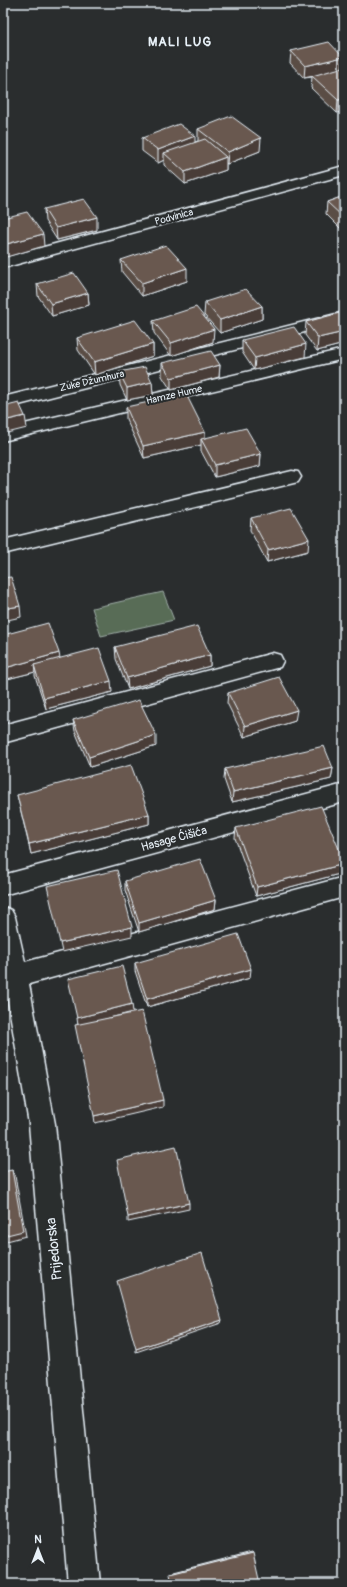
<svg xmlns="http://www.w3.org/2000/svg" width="347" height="1587" viewBox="0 0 347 1587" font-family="Pangolin,sans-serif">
<rect width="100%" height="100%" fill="#2a2d2e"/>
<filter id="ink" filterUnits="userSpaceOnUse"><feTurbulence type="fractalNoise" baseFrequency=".025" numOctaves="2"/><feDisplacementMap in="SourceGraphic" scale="8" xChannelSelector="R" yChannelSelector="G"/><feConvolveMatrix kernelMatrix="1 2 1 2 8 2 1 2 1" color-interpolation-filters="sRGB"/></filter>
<g filter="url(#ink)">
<polygon fill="#586c57" stroke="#a0aea8" points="163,592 174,620 101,636 92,608"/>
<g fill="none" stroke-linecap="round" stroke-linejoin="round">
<defs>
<g id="street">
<polygon points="344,312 344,322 3,409 3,397"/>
<polygon points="344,349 344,359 3,441 3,429"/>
<polygon points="292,471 298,472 301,477 298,482 3,554 3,540"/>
<polygon points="273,653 280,655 283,661 280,667 3,743 3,725"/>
<polygon points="344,784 344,802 3,895 3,875"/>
<polygon points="344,877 344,897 29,984 55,1124 100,1584 68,1584 29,1124 3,972 3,906 11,910 15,917 25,962"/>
</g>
<polygon id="secondary" points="344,166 344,175 3,268 3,258"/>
</defs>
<use href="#street" stroke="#e8f1f8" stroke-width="3"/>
<use href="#secondary" stroke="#e8f1f8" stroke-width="3"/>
<use href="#street" fill="#2a2d2e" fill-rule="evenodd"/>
<use href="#secondary" fill="#2a2d2e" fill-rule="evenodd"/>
</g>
<g fill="#5a4d45" stroke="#e8f1f8">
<polygon points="291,51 343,57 342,67 344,67 344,111 337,113 311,88 312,77 304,78 290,63"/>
<polygon points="198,129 260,151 227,164 226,163 226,170 185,184 164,165 164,160 158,163 142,151 142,138 195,142 198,141"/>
<polygon points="344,196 344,232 326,214 327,202"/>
<polygon points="44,209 97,230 57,240 45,221"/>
<polygon points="121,260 187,281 142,296 122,272"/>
<polygon points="37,284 88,293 89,305 52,316 38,296"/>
<polygon points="205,302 262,306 262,319 220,333 204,315"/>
<polygon points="344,313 344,344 317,351 305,335 306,322"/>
<polygon points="153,321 213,342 171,356 154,333"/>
<polygon points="77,338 153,344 153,356 95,375 78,350"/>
<polygon points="242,340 305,357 254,370 242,352"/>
<polygon points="162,363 220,365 219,377 171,390 162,376"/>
<polygon points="119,372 152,382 153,395 127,400 120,385"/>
<polygon points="126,407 205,432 205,438 261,454 260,466 215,477 201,451 201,445 144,458 126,419"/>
<polygon points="251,518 308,551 267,562 250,530"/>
<polygon points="3,635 60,658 112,692 46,709 35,676 35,672 7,679 3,667"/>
<polygon points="115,647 210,655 210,666 128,689 116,659"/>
<polygon points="228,693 295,721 244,737 227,703"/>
<polygon points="73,720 156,746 90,767 75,731"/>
<polygon points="333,768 331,779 232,802 224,779 225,769"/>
<polygon points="17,795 149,814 149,824 31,854"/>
<polygon points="236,828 343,873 256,896 235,838"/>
<polygon points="125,881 216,900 215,909 139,932 125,890"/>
<polygon points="135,963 250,978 147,1007 135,971"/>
<polygon points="252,1552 253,1553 170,1574 170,1573"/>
</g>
<g fill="#4a3e38" stroke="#e8f1f8">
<polygon points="343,57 342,70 304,78 305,66"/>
<polygon points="344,99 344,111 337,113 338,100"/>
<polygon points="195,136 195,148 164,153 164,160 158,163 158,150"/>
<polygon points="261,138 260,151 227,164 228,152"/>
<polygon points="226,157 226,170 185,184 185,172"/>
<polygon points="97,217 97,230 57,240 56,228"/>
<polygon points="43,234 44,246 3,258 3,245"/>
<polygon points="187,268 187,281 142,296 142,283"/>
<polygon points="88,293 89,305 52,316 51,304"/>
<polygon points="262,306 262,319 220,333 220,320"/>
<polygon points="214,329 213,342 171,356 171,343"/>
<polygon points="344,332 344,344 317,351 318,338"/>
<polygon points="153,344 153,356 95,375 94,362"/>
<polygon points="306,344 305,357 254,370 255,358"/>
<polygon points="220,365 219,377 171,390 171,378"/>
<polygon points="152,382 153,395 127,400 127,388"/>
<polygon points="25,416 27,428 3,434 3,421"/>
<polygon points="205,432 205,445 201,439 201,445 144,458 143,446"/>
<polygon points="261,454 260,466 215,477 215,465"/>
<polygon points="309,539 308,551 267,562 268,550"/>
<polygon points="20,606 21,617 3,621 3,609"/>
<polygon points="59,653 61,664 34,665 35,672 7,679 5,668"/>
<polygon points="210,655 210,666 128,689 127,678"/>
<polygon points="111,681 112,692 46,709 44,698"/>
<polygon points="297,710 295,721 244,737 245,726"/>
<polygon points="156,735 156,746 90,767 89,757"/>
<polygon points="333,768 331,779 232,802 233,792"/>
<polygon points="149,814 149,824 31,854 29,844"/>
<polygon points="344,864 344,868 343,873 256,896 257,887"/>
<polygon points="216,900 215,909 139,932 139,923"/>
<polygon points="132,927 132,936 62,952 60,943"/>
<polygon points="251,969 250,978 147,1007 147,999"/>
<polygon points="132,1004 133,1012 78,1026 77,1018"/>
<polygon points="163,1100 163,1107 95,1123 94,1116"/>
<polygon points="12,1170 15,1176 26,1236 3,1242 3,1236"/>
<polygon points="189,1203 189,1209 128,1222 128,1217"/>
<polygon points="222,1320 221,1323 136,1352 136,1349"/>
</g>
<g fill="#695950" stroke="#e8f1f8">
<polygon points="329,42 343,57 305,66 291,51"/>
<polygon points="344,67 344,99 338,100 312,76"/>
<polygon points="231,116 261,138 228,152 198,129"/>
<polygon points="179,124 195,136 158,150 142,138"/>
<polygon points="205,139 226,157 185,172 164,153"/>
<polygon points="344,196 344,218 327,202"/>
<polygon points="84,199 97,217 56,228 44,209"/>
<polygon points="27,212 43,234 3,245 3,218"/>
<polygon points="166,245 187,268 142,283 121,260"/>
<polygon points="74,273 88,293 51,304 37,284"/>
<polygon points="246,289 262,306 220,320 205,302"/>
<polygon points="196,307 214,329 171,343 153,321"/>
<polygon points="343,312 344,313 344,332 318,338 306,322"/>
<polygon points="135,320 153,344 94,362 77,338"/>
<polygon points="294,327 306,344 255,358 242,340"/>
<polygon points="211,351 220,365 171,378 162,363"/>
<polygon points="145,367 152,382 127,388 119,372"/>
<polygon points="186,394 205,432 143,446 126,407"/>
<polygon points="19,403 25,416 3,421 3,407"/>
<polygon points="246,428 261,454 215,465 201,439"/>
<polygon points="291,508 309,539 268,550 251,518"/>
<polygon points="11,577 20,606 3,609 3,578"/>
<polygon points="48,623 59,653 5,668 3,662 3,635"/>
<polygon points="197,626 210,655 127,678 115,647"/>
<polygon points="99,648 111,681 44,698 34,665"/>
<polygon points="279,677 297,710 245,726 228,693"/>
<polygon points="139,700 156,735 89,757 73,720"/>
<polygon points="324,746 333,768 233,792 225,769"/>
<polygon points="131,765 149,814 29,844 17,795"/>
<polygon points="321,806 344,861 344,864 257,887 236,828"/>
<polygon points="200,859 216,900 139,923 125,881"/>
<polygon points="117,870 132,927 60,943 47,886"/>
<polygon points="238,934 251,969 147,999 135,963"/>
<polygon points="122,966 132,1004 77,1018 68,979"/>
<polygon points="142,1011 163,1100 94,1116 75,1025"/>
<polygon points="176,1146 189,1203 128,1217 117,1160"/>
<polygon points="12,1170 23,1231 3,1236 3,1172"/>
<polygon points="202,1253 222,1320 136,1349 117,1281"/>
<polygon points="253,1553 260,1584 172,1584 170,1574"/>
</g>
</g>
<g text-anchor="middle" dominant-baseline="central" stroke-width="4" stroke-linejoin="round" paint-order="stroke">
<g font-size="10" fill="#e8f1f8" stroke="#2a2d2e">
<text transform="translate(174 217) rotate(-15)">Podvinica</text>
<text transform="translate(92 381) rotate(-13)">Zuke Džumhura</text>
<text transform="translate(174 395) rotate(-13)">Hamze Hume</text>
</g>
<g font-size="12" fill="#e8f1f8" stroke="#2a2d2e">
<text transform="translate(174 839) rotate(-15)">Hasage Ćišića</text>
</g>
<g font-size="13" font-weight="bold" letter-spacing="1" fill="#e8f1f8" stroke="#2a2d2e">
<text x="180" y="42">MALI LUG</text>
</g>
<g font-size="14" fill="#e8f1f8" stroke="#2a2d2e">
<text transform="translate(54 1249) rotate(-96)">Prijedorska</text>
</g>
</g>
<rect width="347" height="1587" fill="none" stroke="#2a2d2e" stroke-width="16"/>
<rect x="8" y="8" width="331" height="1571" fill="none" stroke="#e8f1f8" stroke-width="1.5" filter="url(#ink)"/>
<g transform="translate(38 1549)" stroke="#2a2d2e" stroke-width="3" paint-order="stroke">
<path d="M0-3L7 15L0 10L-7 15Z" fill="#e8f1f8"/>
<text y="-6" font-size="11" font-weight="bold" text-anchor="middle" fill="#e8f1f8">N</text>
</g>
</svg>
